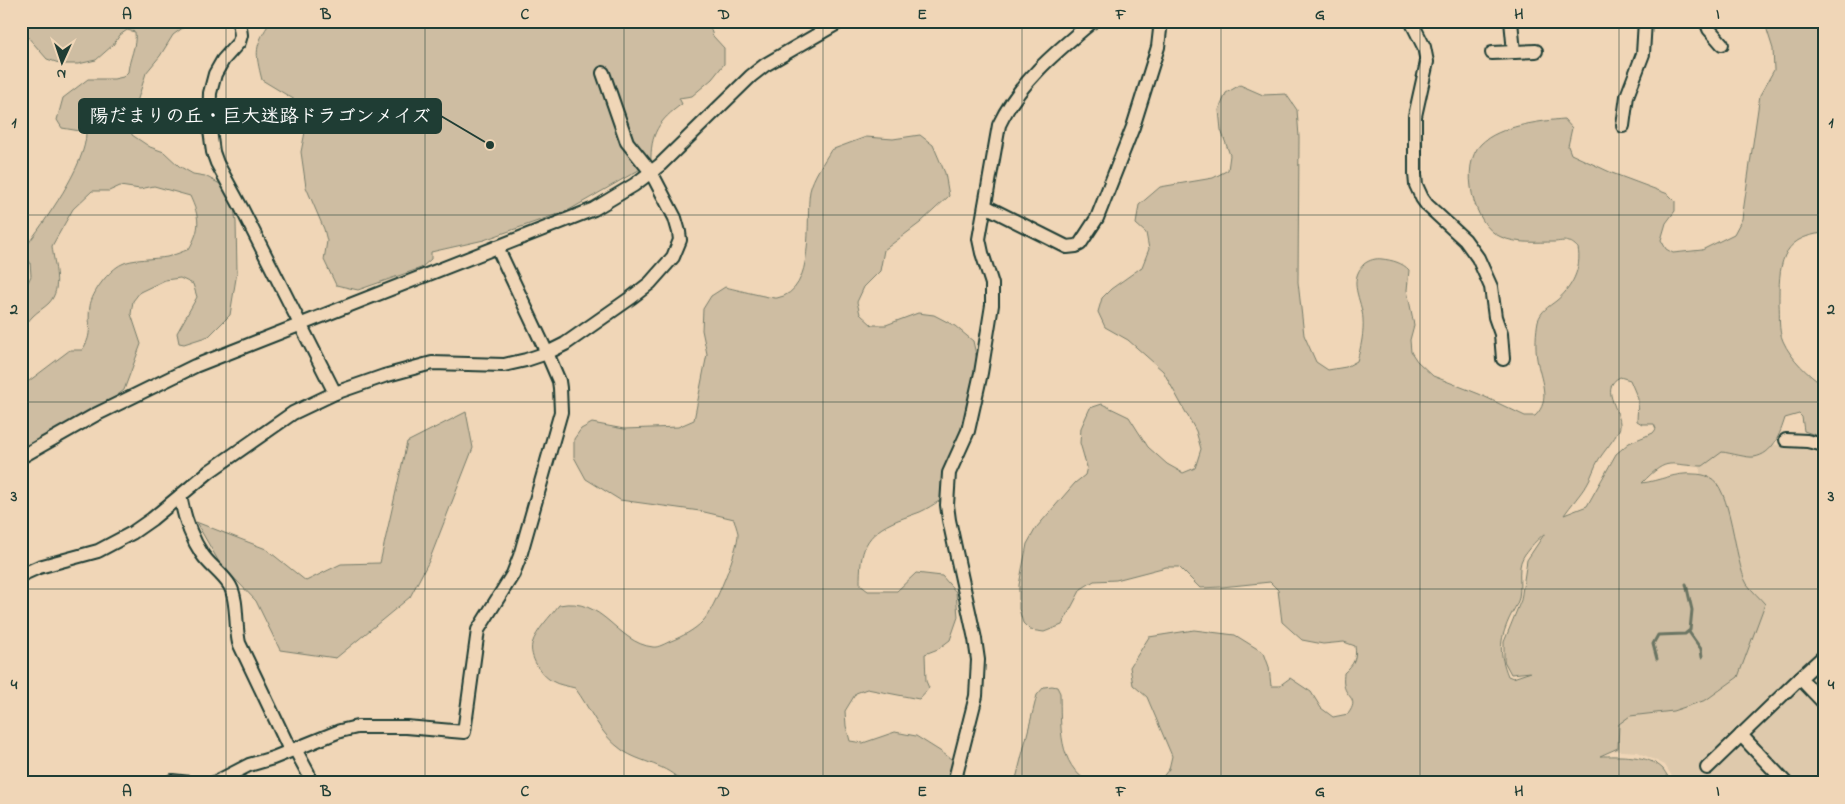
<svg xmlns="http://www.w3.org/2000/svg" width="1845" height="804" viewBox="0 0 1845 804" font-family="'Indie Flower','Klee One',sans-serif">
<rect width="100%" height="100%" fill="#f0d6b7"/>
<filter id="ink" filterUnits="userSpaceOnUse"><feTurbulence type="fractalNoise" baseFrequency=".02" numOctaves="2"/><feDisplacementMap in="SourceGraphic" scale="10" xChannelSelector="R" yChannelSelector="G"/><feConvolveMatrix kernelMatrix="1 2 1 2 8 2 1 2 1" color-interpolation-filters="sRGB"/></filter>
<g filter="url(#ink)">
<polygon fill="#dec9ac" points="1750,444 1794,445 1824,455 1824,783 1676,783 1665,765 1638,752 1606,750 1678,496 1700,475 1700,462 1716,453"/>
<g fill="#cebda2" stroke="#767d6b" fill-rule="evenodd">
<path d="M25,21h167l-19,14 -13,21 -14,17 -9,29 -7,18 2,15 18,12 14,5 15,14 14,8 12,2 17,9 11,16 3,21 1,50 -7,43 -21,21 -25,8 -5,-1 -2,-10 20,-36 -4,-13 -13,-6 -15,2 -25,12 -7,9 -2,13 10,30 -17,46 -19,15 -84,47v-65l49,-37h12c12,-16 5,-27 8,-44 2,-14 19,-36 32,-42 8,-5 34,-5 45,-7 7,-2 15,-5 22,-8 12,-21 11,-31 1,-53l-36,-10 -14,3 -20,-3 -11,5h-17l-19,18 -21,37c2,19 11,42 -3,57 -5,5 -11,8 -16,13 -4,4 -8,10 -12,15v-34l10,-21 -1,-14 -6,-7 1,-7c19,-26 62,-84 61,-116l-24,-4 -5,-8 6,-22 25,-19h26l9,-2 5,-5c1,-13 9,-26 7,-40l-8,-2 -7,5 -7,10 -17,15 -18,4h-16l-15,-5 -20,-23z"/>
<path d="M271,21h437l5,15 11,12v16l-12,15 -20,17 -13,2 3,6c-23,16 -32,30 -31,59l-82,47 -85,30 -53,12v7l-10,9 -63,22 -22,-5 -12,-25 3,-19 -3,-12 -18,-42 -5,-35 6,-30 -7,-19 -38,-23c-7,-28 -8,-34 9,-59z"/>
<path d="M1771,21h53v212c-45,4 -45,34 -45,70 1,12 -1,27 4,38 8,18 25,34 41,45v52l-20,-7 -2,-14 -3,-3 -14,4c-5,16 -12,36 -31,39 -7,1 -23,-4 -32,-5l-19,14c-34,0 -34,-11 -61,17 17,-2 34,-11 52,-9 5,0 11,1 15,3 23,9 25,85 38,107 5,7 13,14 18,20l-27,73 -32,23 -33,11 -43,5 -11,8 -1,24 -18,8c19,0 48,-2 63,13 3,4 6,10 9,14h-515l4,-4 8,-10 3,-13 -25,-59 -14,-12 -3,-18 19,-30 45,-7 41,5 29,18 5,14 2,19h8l11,-8 21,14 10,16 12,9 15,-3c12,-16 -2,-16 -4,-29 -1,-4 0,-9 0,-12 10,-9 13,-15 11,-27l-11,-4 -21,2 -21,-4 -20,-18 -4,-32 -8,-8 -48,5 -22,1 -21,-21h-13l-50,13 -22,1 -13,8 -19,36 -18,7 -14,-2 -7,-7 -4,-14v-24l8,-41 9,-16 39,-45 10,-8 2,-8 -7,-24 1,-15 9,-20 12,-4 27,13 19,30 19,17 16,9 12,-5 6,-19 -5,-18 -33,-60 -35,-31 -23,-13 -7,-15 4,-14 9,-9 31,-22 7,-18 -3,-16 -10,-9 3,-19 21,-18 53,-9 15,-8 2,-15 -9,-25 -2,-20 7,-17 14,-8 23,10 23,-1 11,16 2,27 -1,145 6,53 12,27 12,8 18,-3 11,-6c4,-14 7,-28 6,-42 -1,-20 -16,-37 1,-55 5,-4 12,-6 18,-5 10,1 21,4 27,11l-2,20 7,35 -4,15 1,12 6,9 16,15 46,18 46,22h10c17,-16 5,-37 2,-57 -2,-11 -1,-28 1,-38 3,-10 10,-14 18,-20 16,-13 26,-33 22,-53 -2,-2 -6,-6 -9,-6 -4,-2 -11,0 -15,0 -17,0 -37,2 -53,-5 -28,-11 -42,-72 -20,-93 18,-18 59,-23 83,-25l8,9 -4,18 3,8 41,19 56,21 7,7v10l-9,12 -5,17 5,9 7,4 29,-3 32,-16 8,-15 18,-124 14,-25 -1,-21 -6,-19zM1620,377l10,3 8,19 -1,22 5,3h12l2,5 -3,4 -24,10 -13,11 -29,52 -23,9c7,-10 16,-20 23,-31 5,-8 7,-17 12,-25 6,-9 15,-19 20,-29 7,-15 -23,-41 1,-53zM1545,533l-18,27 -6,40 -17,42v19l7,13 20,-2 -18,6 -5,-2c-9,-23 -9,-34 1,-57 3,-7 8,-13 10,-21 2,-11 0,-20 1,-31 1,-13 16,-26 25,-34z"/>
<path d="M920,135l13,10 12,28 4,23 -29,27 -36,27 -4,21 -16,16 -7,15 3,12 12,11h14l32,-12 16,2 21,11 18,15 4,18 -6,44 -22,57 -8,40c-7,4 -14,9 -21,12 -7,3 -15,5 -22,8 -34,14 -38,30 -38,65l8,6h29l19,-18 26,3 14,16 2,25 -8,23 -12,9 -13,5 1,27 3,7 -10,11 -52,-10 -11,4 -11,18 1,15 4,15 13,2 32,-11 21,4 27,17 20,15 -2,15h-279c-14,-19 -42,-20 -60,-33 -22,-15 -32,-42 -47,-62 -7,-2 -17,-3 -23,-7 -11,-6 -23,-24 -20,-37 4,-14 19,-28 27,-39 45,-9 57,38 94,42 5,1 13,-4 18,-6 10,-4 24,-11 32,-20 11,-11 36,-73 35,-88 -1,-4 -3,-10 -4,-14l-34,-8 -80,-11 -34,-21 -12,-22v-18l7,-10 11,-6 32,6 54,-2 16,-7 13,-66 -5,-24 1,-21 8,-13 14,-9c9,2 48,12 52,11 40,-7 28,-79 33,-107 3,-14 14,-29 21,-41l35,-13 27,2z"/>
<polygon points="466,412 473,448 429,561 410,597 336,658 280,650 256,601 219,562 196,522 266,549 306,581 341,564 380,563 407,442"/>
<path d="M1052,686l5,1 3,6c1,33 -3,71 30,90h-75l22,-88 7,-8z"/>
</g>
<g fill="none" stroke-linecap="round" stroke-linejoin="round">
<g stroke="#6b7563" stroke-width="3">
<polyline points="1689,632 1701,649 1702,657"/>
<polyline points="1657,659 1653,644 1658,635 1685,634 1690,630 1692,610 1686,584"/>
</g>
<defs>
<g id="minor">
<polyline points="239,21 241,35 239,42 223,60 215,74 210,93 209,123 213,152 217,163 242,209 335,393"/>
<polyline points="1411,21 1424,47 1427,62 1415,116 1415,174 1416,185 1422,198 1427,205 1465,240 1478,258 1491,287 1495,317 1501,334 1503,359"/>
<polyline points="1511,21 1514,52"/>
<polyline points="1706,21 1709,29 1722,44"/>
<polyline points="1492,53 1536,51"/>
<polyline points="1623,126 1627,96 1643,54 1645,21"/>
<polyline points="985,206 1067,247 1076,246 1080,244 1097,218 1133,127 1158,47 1161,21"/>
<polyline points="1786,440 1807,441 1824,445"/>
<polyline points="21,457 95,415 195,366 594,209 634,185 660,165 751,76 765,65 841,21"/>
<path d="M180,496c4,20 10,40 22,58 7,11 21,20 28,32 8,14 5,40 9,57l51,107"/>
<polyline points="21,575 39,567 98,551 132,533 152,519 210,471 293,413 335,393 384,376 432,363 504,365 526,360 547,353 565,344 632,297 650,283 673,257 680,240 679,232 675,218 651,172 627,142 603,73"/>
<polyline points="1824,656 1800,678 1824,703"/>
<polyline points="1741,735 1786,783"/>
<polyline points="295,749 308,773"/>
<polyline points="1707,768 1800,678"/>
<polyline points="172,781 190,783"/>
<polyline points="214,783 249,765 273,758 340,731 357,727 406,727 464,732 478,630 513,574 520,556 561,412 560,388 559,381 547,353 497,247"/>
<path d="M955,783l1,-8 20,-79 2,-36 -3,-21 -26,-119 -2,-15 2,-32 19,-42 13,-58 11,-68v-21l-10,-31 -3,-14 20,-114c20,-43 58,-74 94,-104"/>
</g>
</defs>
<use href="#minor" stroke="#1f3d34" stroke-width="16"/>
<use href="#minor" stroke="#f0d6b7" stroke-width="12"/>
</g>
</g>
<path fill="none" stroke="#1f3d34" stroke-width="1" stroke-opacity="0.55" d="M226,21v762M425,21v762M624,21v762M823,21v762M1022,21v762M1221,21v762M1420,21v762M1619,21v762M21,215h1803M21,402h1803M21,589h1803"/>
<path fill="none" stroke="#1f3d34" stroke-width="2" d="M490 145L441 116"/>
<circle fill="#1f3d34" stroke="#f0d6b7" stroke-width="2" cx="490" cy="145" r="5"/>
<rect fill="#1f3d34" stroke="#1f3d34" stroke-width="2" x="79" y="99" width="362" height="34" rx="5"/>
<g font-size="19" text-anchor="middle" font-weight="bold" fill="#fff">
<text x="260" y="122">陽だまりの丘・巨大迷路ドラゴンメイズ</text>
</g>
<rect width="1845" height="804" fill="none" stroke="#f0d6b7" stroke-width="55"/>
<g transform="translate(62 62) rotate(183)" stroke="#f0d6b7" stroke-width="4" paint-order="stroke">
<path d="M0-4L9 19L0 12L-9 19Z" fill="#1f3d34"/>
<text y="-8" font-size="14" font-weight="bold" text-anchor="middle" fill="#1f3d34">N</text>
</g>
<rect x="28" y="28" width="1790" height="748" fill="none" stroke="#1f3d34" stroke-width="2"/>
<g font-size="16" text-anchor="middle" font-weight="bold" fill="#1f3d34">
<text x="127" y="19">A</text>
<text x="326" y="19">B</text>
<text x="525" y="19">C</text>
<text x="724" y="19">D</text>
<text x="922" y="19">E</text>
<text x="1121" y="19">F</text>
<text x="1320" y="19">G</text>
<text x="1519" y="19">H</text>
<text x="1718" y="19">I</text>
<text x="14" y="127">1</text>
<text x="1831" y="127">1</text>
<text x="14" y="314">2</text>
<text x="1831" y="314">2</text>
<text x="14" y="501">3</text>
<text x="1831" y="501">3</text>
<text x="14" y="689">4</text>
<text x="1831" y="689">4</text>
<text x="127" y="796">A</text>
<text x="326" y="796">B</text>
<text x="525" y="796">C</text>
<text x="724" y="796">D</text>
<text x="922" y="796">E</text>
<text x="1121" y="796">F</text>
<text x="1320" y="796">G</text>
<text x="1519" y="796">H</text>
<text x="1718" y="796">I</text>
</g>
</svg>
